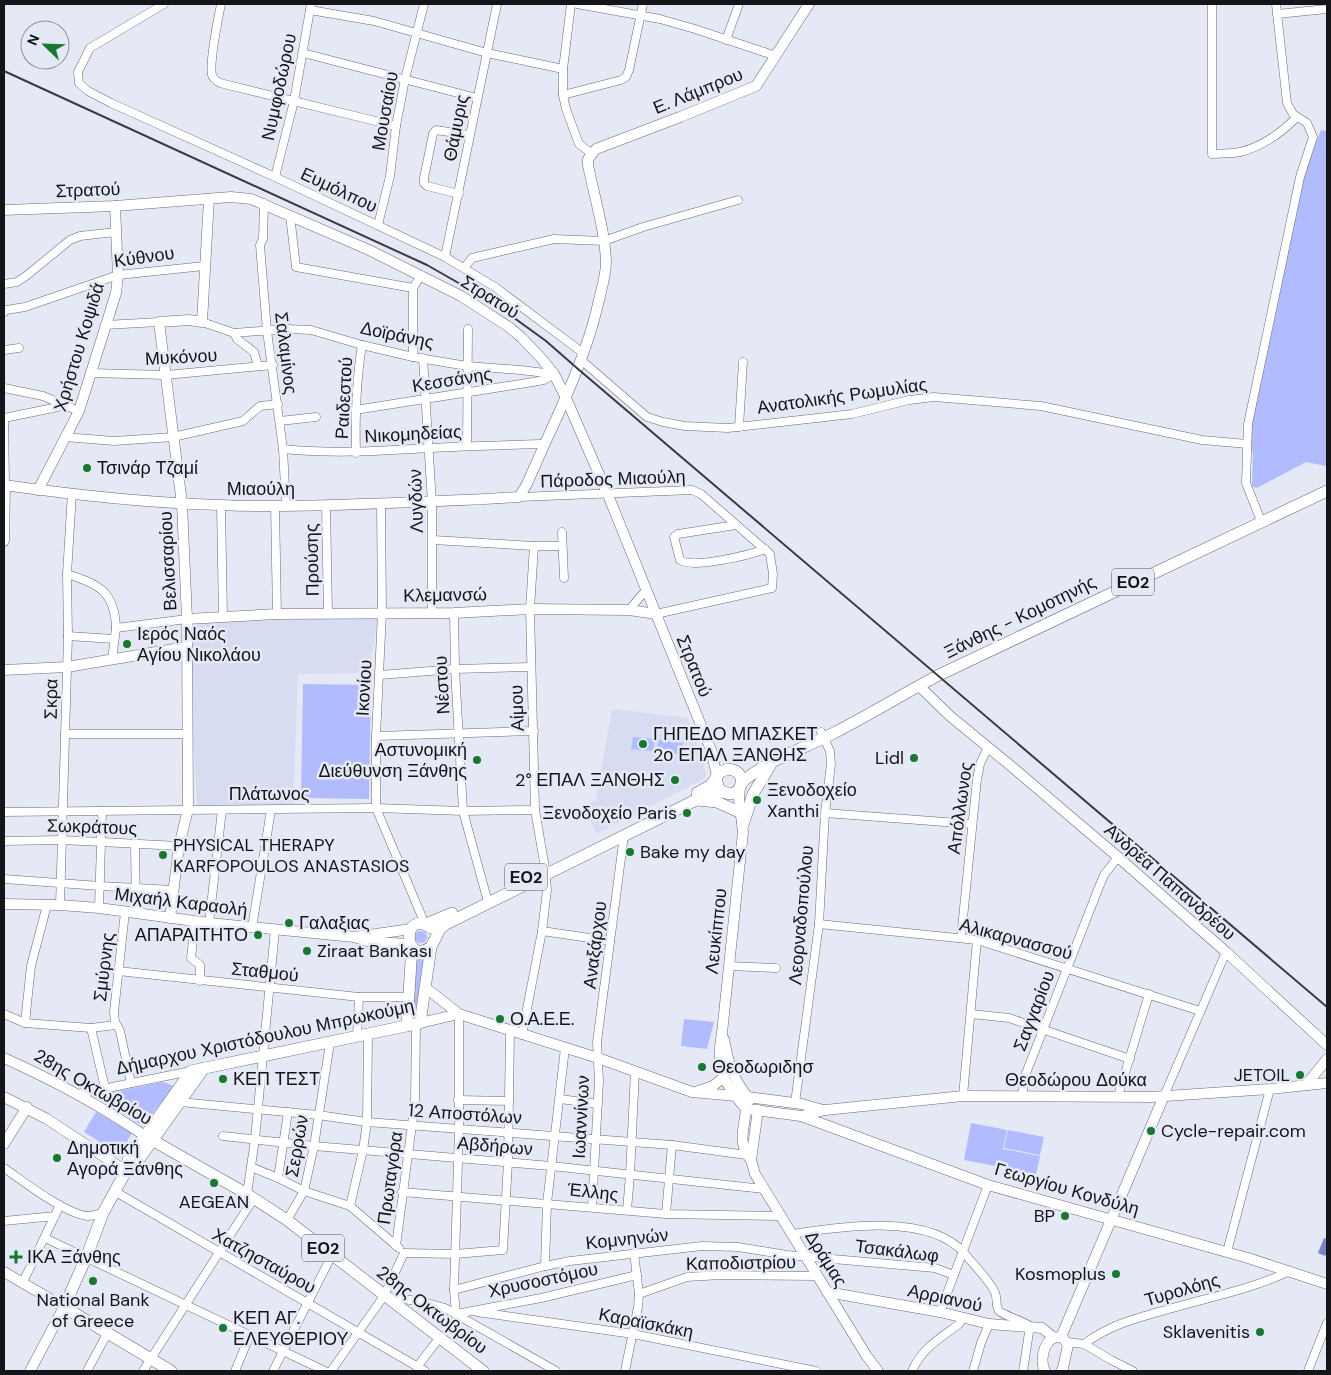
<svg xmlns="http://www.w3.org/2000/svg" width="1331" height="1375" viewBox="0 0 1331 1375" font-family="'DM Sans',sans-serif">
<rect width="100%" height="100%" fill="#e5e8f5"/>
<g fill="#d7dcf0">
<polygon points="378,618 368,673 298,674 293,805 197,806 188,622"/>
<polygon points="612,709 688,718 706,773 705,778 702,780 596,834 585,806 596,800"/>
</g>
<g fill="#b0bcfd">
<polygon points="1321,130 1327,131 1327,469 1326,466 1306,462 1257,488 1252,486 1253,454 1249,437 1304,174"/>
<polygon points="303,684 371,685 369,799 301,798"/>
<polygon points="633,737 655,739 653,751 631,749"/>
<polygon points="658,740 683,743 681,754 657,751"/>
<circle cx="421" cy="937" r="6"/>
<polygon points="415,956 423,956 424,957 415,1016 412,1015"/>
<polygon points="684,1019 714,1022 707,1049 681,1046"/>
<polygon points="163,1082 174,1086 143,1126 109,1105 110,1098 113,1092"/>
<polygon points="96,1112 132,1133 119,1154 84,1132"/>
<polygon points="971,1123 1007,1130 1003,1149 1040,1156 1036,1174 964,1160"/>
<polygon points="1008,1130 1044,1137 1040,1155 1004,1148"/>
</g>
<polygon fill="#7984cc" points="1324,1238 1327,1239 1327,1251 1325,1256 1318,1253"/>
<g fill="none" stroke-linecap="round" stroke-linejoin="round">
<defs>
<g id="street">
<polyline points="164,4 90,48 78,72 79,83 88,91 111,103 275,177 445,257 495,287 583,353"/>
<path d="M221,4c-3,16 -12,57 -9,71 1,4 5,6 8,8l176,43"/>
<polyline points="571,4 563,69 563,95 566,109 579,144 591,153"/>
<polyline points="577,4 660,19 695,29 776,56"/>
<path d="M1212,4v150c9,-1 19,0 28,-2 21,-5 42,-20 57,-35"/>
<polyline points="310,10 374,21 487,53 563,69"/>
<polyline points="1277,14 1327,9"/>
<polyline points="726,40 739,4"/>
<polyline points="303,53 477,98"/>
<polyline points="563,95 621,80 626,77 629,70 643,4"/>
<polyline points="275,177 294,101 311,4"/>
<polyline points="459,194 427,186 424,183 424,178 433,134 436,130 469,135"/>
<polyline points="264,203 263,239 260,245 267,331 283,449 286,506"/>
<polyline points="290,215 296,267 413,288"/>
<polyline points="378,225 390,176 396,126 405,79 424,4"/>
<polyline points="445,257 497,4"/>
<polyline points="464,268 472,258 554,239 604,241 643,227 738,200"/>
<polyline points="4,284 17,282 26,276 70,240 80,236 116,232"/>
<polyline points="4,312 6,310 25,307 118,275 204,266"/>
<polyline points="202,322 234,333 286,329 311,330 362,345 413,357 467,366 520,370 554,374"/>
<polyline points="105,325 159,322"/>
<polyline points="234,333 237,339 254,352 258,366"/>
<polyline points="4,350 19,348"/>
<polyline points="413,357 413,288 421,275"/>
<polyline points="423,358 432,503 432,612"/>
<polyline points="581,360 647,417 663,422 685,426 728,428 852,414 909,400 934,397 1041,406 1202,440 1247,444"/>
<polyline points="90,373 166,375 273,365"/>
<polyline points="4,388 43,396 79,411"/>
<polyline points="355,410 533,382 544,380 554,374"/>
<polyline points="280,421 316,417"/>
<polyline points="739,427 743,362"/>
<polyline points="65,437 114,441 173,437 243,421 260,406 278,404"/>
<polyline points="467,446 468,329"/>
<path d="M283,449c50,5 96,2 146,-1 38,-2 77,-3 115,-4"/>
<path d="M356,453c-1,-38 0,-71 6,-108"/>
<polyline points="5,485 4,418 58,407 61,403"/>
<polyline points="519,497 692,490 701,494 770,554 773,574 772,588 656,614"/>
<polyline points="381,504 382,613 376,736 376,808 425,924"/>
<polyline points="326,505 328,614"/>
<polyline points="221,506 223,616"/>
<polyline points="275,506 277,614"/>
<polyline points="1261,521 1246,483 1248,424 1300,177 1313,137 1307,123 1293,114 1287,103 1276,4"/>
<path d="M736,525l-58,9 -4,3 6,23c12,9 70,-5 85,-11"/>
<polyline points="562,532 564,578"/>
<polyline points="433,540 534,546 562,546"/>
<path d="M67,574c32,10 48,18 49,54"/>
<polyline points="629,610 646,590"/>
<polyline points="454,613 455,669 463,811 488,902"/>
<polyline points="68,636 114,639"/>
<polyline points="112,660 116,628 187,619"/>
<polyline points="380,675 455,669 531,667"/>
<polyline points="65,734 187,734"/>
<polyline points="376,736 534,731"/>
<polyline points="4,812 376,808 463,811 535,810"/>
<polyline points="825,813 972,824"/>
<polyline points="4,841 62,840 179,846"/>
<polyline points="135,843 136,913"/>
<polyline points="4,879 100,886 173,890"/>
<polyline points="60,905 68,636 67,574 72,493"/>
<polyline points="99,908 102,811"/>
<polyline points="125,912 114,1012 115,1022 120,1031 131,1083"/>
<polyline points="195,922 191,958 200,965 200,981"/>
<polyline points="209,923 222,810"/>
<polyline points="819,924 977,940 1200,1011"/>
<polyline points="252,928 271,810"/>
<polyline points="542,931 610,941"/>
<polyline points="961,938 977,779 980,764 988,747"/>
<polyline points="729,966 776,968"/>
<polyline points="118,971 359,997 409,997"/>
<polyline points="4,1014 25,1023 91,1028 116,1025"/>
<polyline points="459,1014 459,1130 454,1290 456,1314 541,1298 637,1275"/>
<polyline points="971,1014 1009,1018 1130,1059"/>
<polyline points="25,1023 31,966 47,905"/>
<polyline points="91,1028 105,1088"/>
<polyline points="522,1035 542,931 547,890 545,868 535,810 530,609 534,546"/>
<polyline points="357,1037 359,997"/>
<polyline points="78,1094 191,1071"/>
<polyline points="963,1096 977,940"/>
<polyline points="1022,1096 1025,1076 1097,892 1104,875 1118,857"/>
<polyline points="1118,1096 1149,994"/>
<polyline points="1164,1096 1226,952"/>
<polyline points="560,1099 598,1104"/>
<polyline points="458,1100 509,1101"/>
<polyline points="180,1102 318,1115 367,1122 672,1145 747,1155"/>
<polyline points="795,1103 819,924 825,813 831,764 830,751 821,732"/>
<polyline points="223,1136 314,1146 551,1166 764,1189"/>
<polyline points="251,1167 278,1178 304,1191 350,1206 399,1248"/>
<path d="M4,1168c19,13 61,46 84,48 5,0 10,-2 15,-3"/>
<polyline points="278,1178 288,1112"/>
<polyline points="114,1191 425,1371"/>
<polyline points="402,1192 666,1214 781,1216"/>
<polyline points="247,1194 255,1139 275,930"/>
<polyline points="350,1206 363,1150 367,1122 368,1035"/>
<polyline points="592,1207 599,1081 597,1042 624,835"/>
<polyline points="627,1210 630,1175 635,1071"/>
<polyline points="666,1214 672,1145"/>
<polyline points="287,1220 304,1191 314,1146 330,1043"/>
<polyline points="4,1221 55,1216"/>
<path d="M792,1234c47,-7 138,-22 173,20 7,9 27,29 30,39 3,6 0,13 4,18 4,4 24,10 31,15l-7,45"/>
<polyline points="45,1238 325,1371"/>
<polyline points="396,1246 415,1102 416,1024"/>
<polyline points="1227,1252 1270,1089"/>
<polyline points="404,1253 455,1254 503,1250 508,1162 510,1031"/>
<polyline points="545,1266 547,1203 565,1048"/>
<polyline points="23,1282 60,1205"/>
<polyline points="454,1290 545,1266 570,1261 702,1246 738,1247 787,1255 935,1268 954,1275"/>
<polyline points="639,1294 687,1277 721,1275 817,1276"/>
<polyline points="389,1297 424,1302 445,1308 556,1371"/>
<polyline points="477,1312 633,1334 816,1371"/>
<polyline points="940,1312 988,1185"/>
<polyline points="1067,1342 1084,1344 1111,1360 1133,1371"/>
<path d="M1084,1344c27,-20 53,-26 85,-35 41,-12 83,-20 121,-38"/>
<polyline points="417,1367 440,1337"/>
<polyline points="87,1371 107,1334"/>
<polyline points="143,1371 254,1198"/>
<polyline points="235,1371 250,1335"/>
<polyline points="273,1371 332,1255"/>
<polyline points="331,1371 384,1296 404,1253"/>
<polyline points="625,1371 638,1307 639,1294 634,1253"/>
<path d="M912,1371c10,-23 27,-32 47,-47l3,-5"/>
<polyline points="973,1371 981,1343 989,1324"/>
<polyline points="1308,1371 1327,1323"/>
</g>
<g id="secondary">
<polyline points="4,210 115,206 231,197 251,199 369,250 461,296 509,327 522,338 541,358 554,374 566,398 608,495 711,750 717,776"/>
<path d="M4,485c71,10 143,18 215,20 38,2 76,1 114,0 63,-2 124,-4 186,-8l8,-13c26,-61 58,-120 72,-184 3,-12 7,-26 7,-38 -1,-32 -12,-66 -18,-97v-6l8,-10 84,-32 76,-31 53,-82"/>
<polyline points="38,490 79,411 116,293 118,275 115,206"/>
<polyline points="4,541 5,485"/>
<polyline points="187,619 277,614 454,613 530,609 629,610 656,614"/>
<polyline points="4,670 67,667 186,647"/>
<polyline points="919,686 950,716 1011,766 1118,857 1226,952 1327,1045"/>
<path d="M740,786l-1,13 4,33 -21,201c-7,36 1,49 24,76"/>
<polyline points="4,904 60,905 99,908 209,923 354,937 370,942 410,944"/>
<polyline points="170,918 179,846 188,809 187,619 182,504 159,322 189,320 202,322 209,199"/>
<polyline points="355,937 411,929"/>
<polyline points="426,988 459,1014 598,1058 692,1092 747,1097 802,1104 823,1110"/>
<polyline points="420,1023 459,1014"/>
<path d="M724,1039c4,24 10,42 26,61"/>
<path d="M4,1058c49,22 96,47 141,78"/>
<polyline points="1306,1085 1327,1059"/>
<polyline points="698,1091 713,1086 724,1077"/>
<polyline points="4,1097 47,1119 126,1171"/>
<polyline points="746,1109 801,1116 825,1110 963,1096 1151,1097 1270,1089 1327,1083"/>
<path d="M746,1109c-2,21 -9,34 5,51"/>
<polyline points="758,1110 751,1160 755,1174 866,1355 878,1371"/>
<polyline points="801,1116 988,1185 1248,1258 1327,1284"/>
<polyline points="4,1144 27,1107"/>
<polyline points="4,1272 64,1307 30,1371"/>
<polyline points="827,1292 940,1312 989,1324 1042,1328 1053,1337"/>
<polyline points="1061,1337 1164,1096"/>
<path d="M1045,1371c-7,-12 1,-41 19,-32l4,6 -5,23 -2,3"/>
</g>
<g id="primary">
<path d="M742,782c26,-22 60,-33 90,-48 37,-19 71,-40 107,-59l388,-184"/>
<path d="M697,793l14,-8 9,-13 8,-3c25,2 11,37 -9,20l-3,-10"/>
<polyline points="698,800 717,802 737,811"/>
<polyline points="743,825 753,794 770,766"/>
<polyline points="426,924 452,913"/>
<path d="M431,947c-29,20 -29,-40 0,-19"/>
<polyline points="407,1026 412,946"/>
<polyline points="145,1136 247,1194 287,1220 483,1371"/>
<polyline points="126,1171 135,1165 204,1068"/>
<polyline points="171,1371 64,1307 86,1258 103,1213 126,1171 128,1160 191,1071 420,1023 431,947 440,929 446,924 696,800 712,793 722,792"/>
</g>
</defs>
<use href="#street" stroke="#686b76" stroke-width="9"/>
<use href="#secondary" stroke="#686b76" stroke-width="11"/>
<use href="#primary" stroke="#686b76" stroke-width="12"/>
<use href="#street" stroke="#fff" stroke-width="8"/>
<use href="#secondary" stroke="#fff" stroke-width="10"/>
<use href="#primary" stroke="#fff" stroke-width="11"/>
<polyline stroke="#393a40" stroke-width="2" points="4,71 427,265 492,302 546,341 578,369 1327,1007"/>
</g>
<g fill="#17792b" stroke="#e5e8f5" stroke-width="2">
<circle cx="87" cy="468" r="5"/>
<circle cx="127" cy="644" r="5"/>
<circle cx="643" cy="744" r="5"/>
<circle cx="914" cy="758" r="5"/>
<circle cx="477" cy="760" r="5"/>
<circle cx="675" cy="780" r="5"/>
<circle cx="757" cy="800" r="5"/>
<circle cx="687" cy="813" r="5"/>
<circle cx="630" cy="852" r="5"/>
<circle cx="163" cy="855" r="5"/>
<circle cx="289" cy="923" r="5"/>
<circle cx="258" cy="935" r="5"/>
<circle cx="307" cy="951" r="5"/>
<circle cx="500" cy="1019" r="5"/>
<circle cx="702" cy="1067" r="5"/>
<circle cx="1300" cy="1075" r="5"/>
<circle cx="223" cy="1079" r="5"/>
<circle cx="1151" cy="1131" r="5"/>
<circle cx="57" cy="1158" r="5"/>
<circle cx="214" cy="1183" r="5"/>
<circle cx="1065" cy="1216" r="5"/>
<path d="M13.5 1249.5h5v5h5v5h-5v5h-5v-5h-5v-5h5z"/>
<circle cx="1116" cy="1274" r="5"/>
<circle cx="93" cy="1281" r="5"/>
<circle cx="223" cy="1328" r="5"/>
<circle cx="1260" cy="1332" r="5"/>
</g>
<g text-anchor="middle" dominant-baseline="central" stroke-width="5" stroke-linejoin="round" paint-order="stroke">
<g fill="#e5e8f5" stroke="#53545b" stroke-width="1">
<rect x="1112" y="568.5" width="42" height="27" rx="4"/>
<rect x="505" y="863.5" width="42" height="27" rx="4"/>
<rect x="302" y="1234.5" width="42" height="27" rx="4"/>
</g>
<g font-size="16" font-weight="bold" fill="#141519">
<text x="1133" y="582">ΕΟ2</text>
<text x="526" y="877">ΕΟ2</text>
<text x="323" y="1248">ΕΟ2</text>
</g>
<g font-size="18" fill="#141519" stroke="#e5e8f5">
<text transform="translate(279 87) rotate(-78)">Νυμφοδώρου</text>
<text transform="translate(698 91) rotate(-22)">Ε. Λάμπρου</text>
<text transform="translate(385 111) rotate(-80)">Μουσαίου</text>
<text transform="translate(456 128) rotate(-79)">Θάμυρις</text>
<text transform="translate(88 190) rotate(-2)">Στρατού</text>
<text transform="translate(339 190) rotate(25)">Ευμόλπου</text>
<text transform="translate(144 257) rotate(-8)">Κύθνου</text>
<text transform="translate(490 297) rotate(32)">Στρατού</text>
<text transform="translate(397 335) rotate(12)">Δοϊράνης</text>
<text transform="translate(79 347) rotate(-73)">Χρήστου Κοψιδά</text>
<text transform="translate(286 353) rotate(83)">Σαλαμίνος</text>
<text transform="translate(181 357) rotate(-3)">Μυκόνου</text>
<text transform="translate(452 380) rotate(-9)">Κεσσάνης</text>
<text transform="translate(842 396) rotate(-8)">Ανατολικής Ρωμυλίας</text>
<text transform="translate(344 398) rotate(-87)">Ραιδεστού</text>
<text transform="translate(413 434) rotate(-3)">Νικομηδείας</text>
<text transform="translate(613 479) rotate(-2)">Πάροδος Μιαούλη</text>
<text x="261" y="489">Μιαούλη</text>
<text transform="translate(416 501) rotate(-92)">Λυγδών</text>
<text transform="translate(312 560) rotate(-91)">Προύσης</text>
<text transform="translate(168 561) rotate(-93)">Βελισσαρίου</text>
<text transform="translate(445 595) rotate(-1)">Κλεμανσώ</text>
<text transform="translate(1020 617) rotate(-26)">Ξάνθης - Κομοτηνής</text>
<text transform="translate(694 666) rotate(68)">Στρατού</text>
<text transform="translate(442 685) rotate(-93)">Νέστου</text>
<text transform="translate(364 688) rotate(-87)">Ικονίου</text>
<text transform="translate(51 699) rotate(-89)">Σκρα</text>
<text transform="translate(517 708) rotate(-92)">Αίμου</text>
<text x="269" y="794">Πλάτωνος</text>
<text transform="translate(960 808) rotate(-82)">Απόλλωνος</text>
<text transform="translate(92 827) rotate(2)">Σωκράτους</text>
<text transform="translate(1170 882) rotate(41)">Ανδρέα Παπανδρέου</text>
<text transform="translate(181 902) rotate(7)">Μιχαήλ Καραολή</text>
<text transform="translate(801 915) rotate(-85)">Λεορναδοπούλου</text>
<text transform="translate(716 931) rotate(-84)">Λευκίππου</text>
<text transform="translate(1016 939) rotate(15)">Αλικαρνασσού</text>
<text transform="translate(595 945) rotate(-83)">Αναξάρχου</text>
<text transform="translate(104 967) rotate(-83)">Σμύρνης</text>
<text transform="translate(265 972) rotate(6)">Σταθμού</text>
<text transform="translate(1034 1011) rotate(-69)">Σαγγαρίου</text>
<text transform="translate(265 1037) rotate(-12)">Δήμαρχου Χριστόδουλου Μπρωκούμη</text>
<text x="1076" y="1080">Θεοδώρου Δούκα</text>
<text transform="translate(93 1087) rotate(30)">28ης Οκτωβρίου</text>
<text transform="translate(465 1114) rotate(4)">12 Αποστόλων</text>
<text transform="translate(581 1117) rotate(-87)">Ιωαννίνων</text>
<text transform="translate(297 1146) rotate(-80)">Σερρών</text>
<text transform="translate(495 1146) rotate(5)">Αβδήρων</text>
<text transform="translate(390 1178) rotate(-82)">Πρωταγόρα</text>
<text transform="translate(1067 1189) rotate(16)">Γεωργίου Κονδύλη</text>
<text transform="translate(593 1192) rotate(6)">Έλλης</text>
<text transform="translate(627 1239) rotate(-6)">Κομνηνών</text>
<text transform="translate(897 1251) rotate(7)">Τσακάλωφ</text>
<text transform="translate(826 1259) rotate(58)">Δράμας</text>
<text transform="translate(264 1261) rotate(29)">Χατζησταύρου</text>
<text transform="translate(741 1263) rotate(-1)">Καποδιστρίου</text>
<text transform="translate(543 1280) rotate(-12)">Χρυσοστόμου</text>
<text transform="translate(1182 1290) rotate(-16)">Τυρολόης</text>
<text transform="translate(945 1298) rotate(12)">Αρριανού</text>
<text transform="translate(432 1310) rotate(37)">28ης Οκτωβρίου</text>
<text transform="translate(646 1323) rotate(11)">Καραϊσκάκη</text>
</g>
<g font-size="18" fill="#141519" stroke="#e5e8f5" text-anchor="start">
<text x="97" y="468">Τσινάρ Τζαμί</text>
<text x="137" y="634">Ιερός Ναός<tspan x="137" dy="21">Αγίου Νικολάου</tspan></text>
<text x="653" y="734">ΓΗΠΕΔΟ ΜΠΑΣΚΕΤ<tspan x="653" dy="21">2ο ΕΠΑΛ ΞΑΝΘΗΣ</tspan></text>
<text x="467" y="750" text-anchor="end">Αστυνομική<tspan x="467" dy="21">Διεύθυνση Ξάνθης</tspan></text>
<text x="904" y="758" text-anchor="end">Lidl</text>
<text x="665" y="780" text-anchor="end">2° ΕΠΑΛ ΞΑΝΘΗΣ</text>
<text x="767" y="790">Ξενοδοχείο<tspan x="767" dy="21">Xanthi</tspan></text>
<text x="677" y="813" text-anchor="end">Ξενοδοχείο Paris</text>
<text x="173" y="845">PHYSICAL THERAPY<tspan x="173" dy="21">KARFOPOULOS ANASTASIOS</tspan></text>
<text x="640" y="852">Bake my day</text>
<text x="299" y="923">Γαλαξιας</text>
<text x="248" y="935" text-anchor="end">ΑΠΑΡΑΙΤΗΤΟ</text>
<text x="317" y="951">Ziraat Bankası</text>
<text x="510" y="1019">Ο.Α.Ε.Ε.</text>
<text x="712" y="1067">Θεοδωριδησ</text>
<text x="1290" y="1075" text-anchor="end">JETOIL</text>
<text x="233" y="1079">ΚΕΠ ΤΕΣΤ</text>
<text x="1161" y="1131">Cycle-repair.com</text>
<text x="67" y="1148">Δημοτική<tspan x="67" dy="21">Αγορά Ξάνθης</tspan></text>
<text x="214" y="1202" text-anchor="middle">AEGEAN</text>
<text x="1055" y="1216" text-anchor="end">BP</text>
<text x="27" y="1257">ΙΚΑ Ξάνθης</text>
<text x="1106" y="1274" text-anchor="end">Kosmoplus</text>
<text x="93" y="1300" text-anchor="middle">National Bank<tspan x="93" dy="21">of Greece</tspan></text>
<text x="233" y="1318">ΚΕΠ ΑΓ.<tspan x="233" dy="21">ΕΛΕΥΘΕΡΙΟΥ</tspan></text>
<text x="1250" y="1332" text-anchor="end">Sklavenitis</text>
</g>
</g>
<rect width="1331" height="1375" fill="none" stroke="#141519" stroke-width="10"/>
<g transform="translate(45 45) rotate(293)"><circle r="24" fill="#e5e8f5" stroke="#91949d"/>
<path d="M0-4L9 19L0 12L-9 19Z" fill="#17792b"/>
<text y="-8" font-size="14" font-weight="bold" text-anchor="middle" fill="#141519">N</text>
</g>
</svg>
